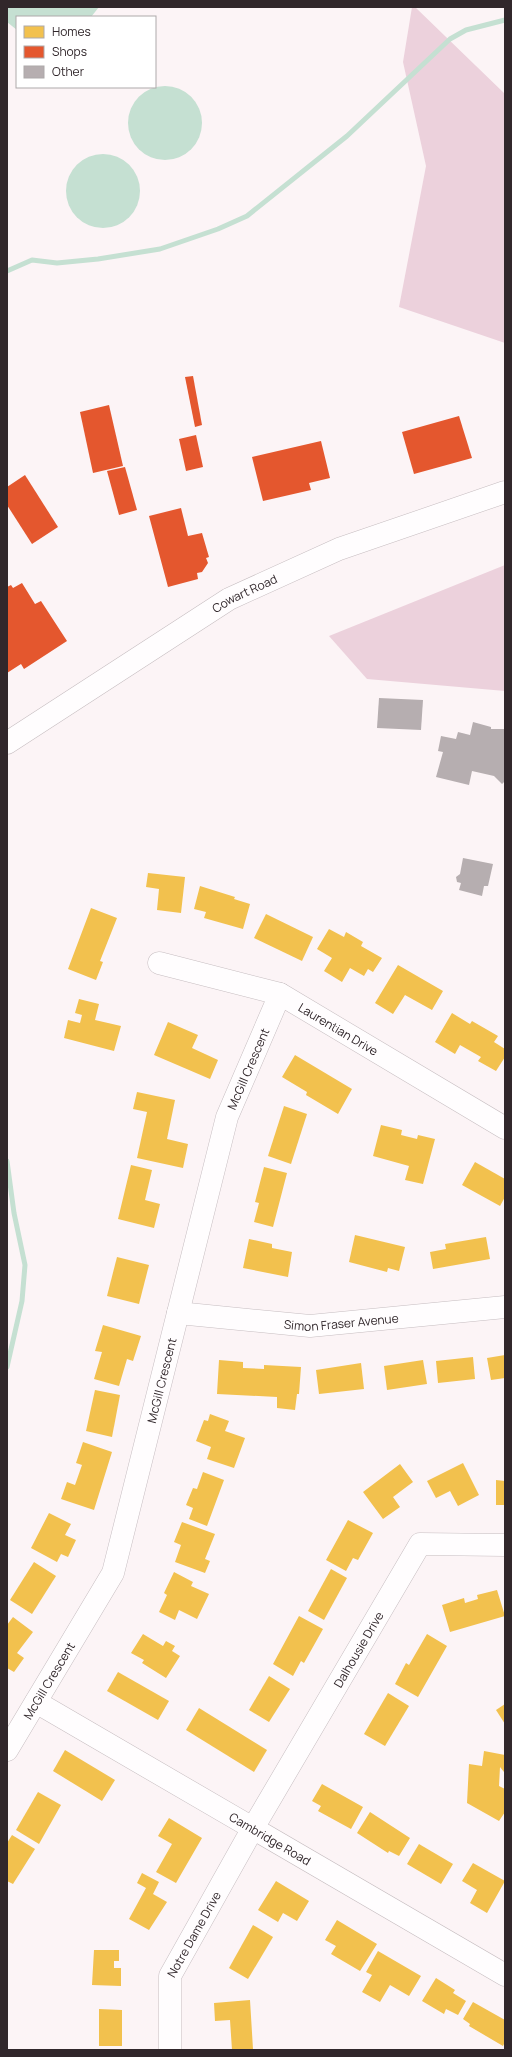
<svg xmlns="http://www.w3.org/2000/svg" width="512" height="2057" viewBox="0 0 512 2057" font-family="Manrope,sans-serif">
<rect width="100%" height="100%" fill="#fcf4f6"/>
<g fill="#ecd1dc">
<polygon points="412,7 415,7 505,94 505,343 399,307 426,166 403,62"/>
<polygon points="505,565 505,691 367,679 329,636"/>
</g>
<g fill="#c5e0d2">
<polygon points="7,7 99,7 91,17 17,17 17,30 7,22"/>
<circle cx="165" cy="123" r="37"/>
<circle cx="103" cy="191" r="37"/>
</g>
<g fill="#f2c14e">
<polygon points="148,873 185,877 181,913 157,910 159,889 146,887"/>
<polygon points="200,886 235,897 234,899 250,904 243,929 204,918 206,912 194,909"/>
<polygon points="91,908 117,918 100,961 103,962 96,980 68,969"/>
<polygon points="266,914 313,937 302,961 254,938"/>
<polygon points="329,929 344,937 346,932 363,942 361,946 382,958 373,972 368,969 364,976 350,968 342,982 324,971 332,958 317,949"/>
<polygon points="398,965 443,991 432,1010 405,995 393,1014 375,1003"/>
<polygon points="79,999 99,1004 95,1020 121,1026 114,1051 64,1038 68,1020 80,1023 82,1015 75,1013"/>
<polygon points="452,1013 470,1024 472,1021 498,1036 494,1042 505,1049 505,1057 496,1071 478,1061 481,1057 460,1045 455,1054 435,1042"/>
<polygon points="168,1022 198,1035 192,1048 218,1060 210,1079 154,1055"/>
<polygon points="295,1055 352,1089 338,1114 306,1095 307,1092 282,1077"/>
<polygon points="137,1092 175,1100 167,1139 188,1144 183,1168 137,1158 147,1112 133,1109"/>
<polygon points="284,1106 307,1114 291,1164 268,1156"/>
<polygon points="381,1125 402,1130 401,1135 417,1139 418,1135 435,1139 423,1184 405,1180 409,1166 373,1156"/>
<polygon points="475,1162 505,1179 505,1197 500,1206 462,1185"/>
<polygon points="131,1165 152,1170 145,1200 160,1204 154,1228 118,1219"/>
<polygon points="264,1167 287,1173 273,1227 254,1222 259,1203 255,1202"/>
<polygon points="355,1235 405,1247 399,1271 388,1268 387,1272 349,1262"/>
<polygon points="486,1237 490,1259 433,1269 430,1252 446,1249 445,1244"/>
<polygon points="249,1239 272,1244 272,1248 292,1252 288,1277 243,1268"/>
<polygon points="117,1257 149,1265 139,1304 107,1296"/>
<polygon points="103,1325 141,1336 133,1361 127,1359 119,1386 94,1379 102,1352 95,1351"/>
<polygon points="505,1355 505,1378 491,1380 487,1358"/>
<polygon points="473,1357 475,1379 438,1383 436,1361"/>
<polygon points="219,1360 243,1362 243,1368 264,1369 264,1365 301,1367 299,1394 297,1394 295,1410 277,1408 277,1397 217,1394"/>
<polygon points="423,1360 427,1384 387,1390 384,1366"/>
<polygon points="361,1363 364,1389 319,1394 316,1370"/>
<polygon points="95,1390 120,1395 112,1437 86,1431"/>
<polygon points="210,1414 229,1421 225,1431 245,1438 234,1468 207,1459 211,1447 196,1441 204,1420 208,1421"/>
<polygon points="83,1442 112,1452 94,1510 61,1499 67,1482 75,1485 82,1465 76,1463"/>
<polygon points="463,1463 479,1495 458,1506 450,1491 436,1498 427,1481"/>
<polygon points="400,1464 413,1482 393,1497 400,1507 383,1519 363,1492"/>
<polygon points="203,1472 224,1480 207,1526 189,1519 193,1508 186,1505 193,1488 197,1489"/>
<polygon points="496,1480 505,1481 505,1505 496,1505"/>
<polygon points="49,1513 71,1524 65,1535 76,1540 68,1557 61,1554 57,1562 31,1548"/>
<polygon points="348,1520 373,1533 358,1560 353,1558 346,1571 326,1560"/>
<polygon points="182,1522 215,1534 205,1559 210,1561 205,1573 175,1562 181,1545 174,1542"/>
<polygon points="34,1562 56,1576 32,1614 10,1600"/>
<polygon points="331,1569 347,1578 324,1620 308,1611"/>
<polygon points="174,1572 193,1582 191,1586 209,1594 197,1619 179,1610 175,1620 159,1612 167,1595 164,1593"/>
<polygon points="497,1590 505,1616 450,1632 442,1605 464,1598 465,1603 478,1599 477,1595"/>
<polygon points="299,1616 323,1629 304,1663 301,1661 293,1676 273,1664"/>
<polygon points="13,1617 33,1632 17,1653 24,1658 14,1672 7,1668 7,1625"/>
<polygon points="143,1634 163,1646 166,1641 175,1646 172,1651 180,1656 166,1678 142,1663 144,1660 131,1653"/>
<polygon points="427,1634 447,1646 418,1697 395,1684 406,1663 409,1665"/>
<polygon points="118,1672 169,1701 158,1720 107,1691"/>
<polygon points="269,1676 290,1689 269,1722 249,1710"/>
<polygon points="388,1693 409,1706 385,1746 364,1734"/>
<polygon points="505,1704 505,1724 496,1710"/>
<polygon points="199,1708 267,1750 254,1772 186,1730"/>
<polygon points="65,1750 115,1780 102,1801 53,1771"/>
<polygon points="484,1751 505,1755 504,1772 500,1767 499,1786 505,1789 505,1812 499,1821 467,1803 469,1764 482,1766"/>
<polygon points="322,1784 363,1807 351,1829 318,1811 321,1806 312,1801"/>
<polygon points="38,1792 61,1805 39,1844 16,1830"/>
<polygon points="370,1812 410,1838 399,1856 389,1851 388,1853 357,1833"/>
<polygon points="169,1818 202,1838 176,1883 156,1872 172,1844 158,1836"/>
<polygon points="12,1835 35,1849 13,1884 7,1881 7,1843"/>
<polygon points="419,1844 453,1864 441,1884 407,1864"/>
<polygon points="473,1863 505,1881 487,1913 470,1903 477,1890 462,1881"/>
<polygon points="142,1873 159,1882 153,1894 167,1902 149,1930 129,1919 146,1888 137,1883"/>
<polygon points="276,1881 309,1901 297,1921 283,1913 278,1922 258,1910"/>
<polygon points="337,1920 377,1944 360,1971 331,1954 336,1946 325,1940"/>
<polygon points="253,1925 273,1937 248,1979 229,1968"/>
<polygon points="94,1950 119,1950 119,1961 114,1961 114,1968 121,1968 121,1986 92,1985"/>
<polygon points="378,1951 421,1976 409,1996 390,1985 380,2002 362,1992 372,1975 366,1972"/>
<polygon points="436,1978 455,1990 453,1993 466,2001 458,2015 446,2009 444,2014 422,2001"/>
<polygon points="250,2000 253,2049 232,2050 230,2020 215,2021 214,2003"/>
<polygon points="473,2002 505,2020 505,2042 503,2046 469,2026 470,2024 463,2019"/>
<polygon points="99,2009 122,2010 122,2046 99,2046"/>
</g>
<g fill="#e4572e">
<polygon points="193,376 202,425 195,427 185,377"/>
<polygon points="109,405 123,466 93,473 80,412"/>
<polygon points="459,416 472,458 414,474 402,432"/>
<polygon points="196,435 203,467 186,471 179,439"/>
<polygon points="321,441 330,478 309,483 311,490 263,501 252,457"/>
<polygon points="125,467 137,510 119,515 107,471"/>
<polygon points="25,475 58,527 32,544 7,505 7,487"/>
<polygon points="181,508 188,536 202,533 209,557 206,558 208,563 202,572 197,573 198,579 168,587 149,516"/>
<polygon points="22,583 35,604 41,601 67,641 24,669 21,664 7,673 7,587 11,585 13,588"/>
</g>
<g fill="none" stroke-linecap="round" stroke-linejoin="round">
<g stroke="#c5e0d2" stroke-width="5">
<polyline points="7,271 32,260 57,263 98,259 160,249 218,229 247,216 347,136 450,39 466,30 505,20"/>
<polyline points="7,1161 14,1213 25,1265 22,1301 7,1367"/>
</g>
</g>
<g fill="#b6aeb0">
<polygon points="379,698 423,700 421,730 377,728"/>
<polygon points="473,722 491,727 491,729 505,729 505,781 502,784 494,776 472,771 469,785 436,777 443,752 438,751 441,736 456,739 458,732 470,735"/>
<polygon points="463,858 493,864 488,886 484,886 482,896 459,890 461,883 457,882 456,877 460,874"/>
</g>
<g fill="none" stroke-linecap="round" stroke-linejoin="round">
<defs>
<g id="minor">
<path id="s1" d="M7,743l222,-144 110,-50 166,-57"/>
<path id="s2" d="M159,963l121,31 225,134"/>
<path id="s3" d="M178,1313l132,13 195,-19"/>
<path id="s4" d="M36,1702l469,273"/>
<path id="s5" d="M7,1750l106,-177 114,-456 53,-123"/>
<path id="s6" d="M170,2050v-74l83,-148 167,-284 85,1"/>
</g>
</defs>
<use href="#minor" stroke="#c6bdc0" stroke-width="23"/>
<use href="#minor" stroke="#fffdfe" stroke-width="22"/>
</g>
<g text-anchor="middle" dominant-baseline="central" stroke-width="4" stroke-linejoin="round" paint-order="stroke">
<g font-size="12" fill="#31272b" stroke="#fff">
<text stroke="none"><textPath href="#s1" startOffset="281">Cowart Road</textPath></text>
<text stroke="none"><textPath href="#s2" startOffset="193">Laurentian Drive</textPath></text>
<text stroke="none"><textPath href="#s5" startOffset="729">McGill Crescent</textPath></text>
<text stroke="none"><textPath href="#s3" startOffset="164">Simon Fraser Avenue</textPath></text>
<text stroke="none"><textPath href="#s5" startOffset="405">McGill Crescent</textPath></text>
<text stroke="none"><textPath href="#s6" startOffset="451">Dalhousie Drive</textPath></text>
<text stroke="none"><textPath href="#s5" startOffset="81">McGill Crescent</textPath></text>
<text stroke="none"><textPath href="#s4" startOffset="271">Cambridge Road</textPath></text>
<text stroke="none"><textPath href="#s6" startOffset="122">Notre Dame Drive</textPath></text>
</g>
</g>
<rect width="512" height="2057" fill="none" stroke="#31272b" stroke-width="16"/>
<rect x="16" y="16" width="140" height="72" fill="#ffffff" stroke="#ada9aa"/>
<rect x="24" y="26" width="20" height="12" fill="#f2c14e" stroke="#ada9aa"/>
<text x="52" y="36" font-size="12" fill="#31272b">Homes</text>
<rect x="24" y="46" width="20" height="12" fill="#e4572e" stroke="#ada9aa"/>
<text x="52" y="56" font-size="12" fill="#31272b">Shops</text>
<rect x="24" y="66" width="20" height="12" fill="#b6aeb0" stroke="#ada9aa"/>
<text x="52" y="76" font-size="12" fill="#31272b">Other</text>
</svg>
